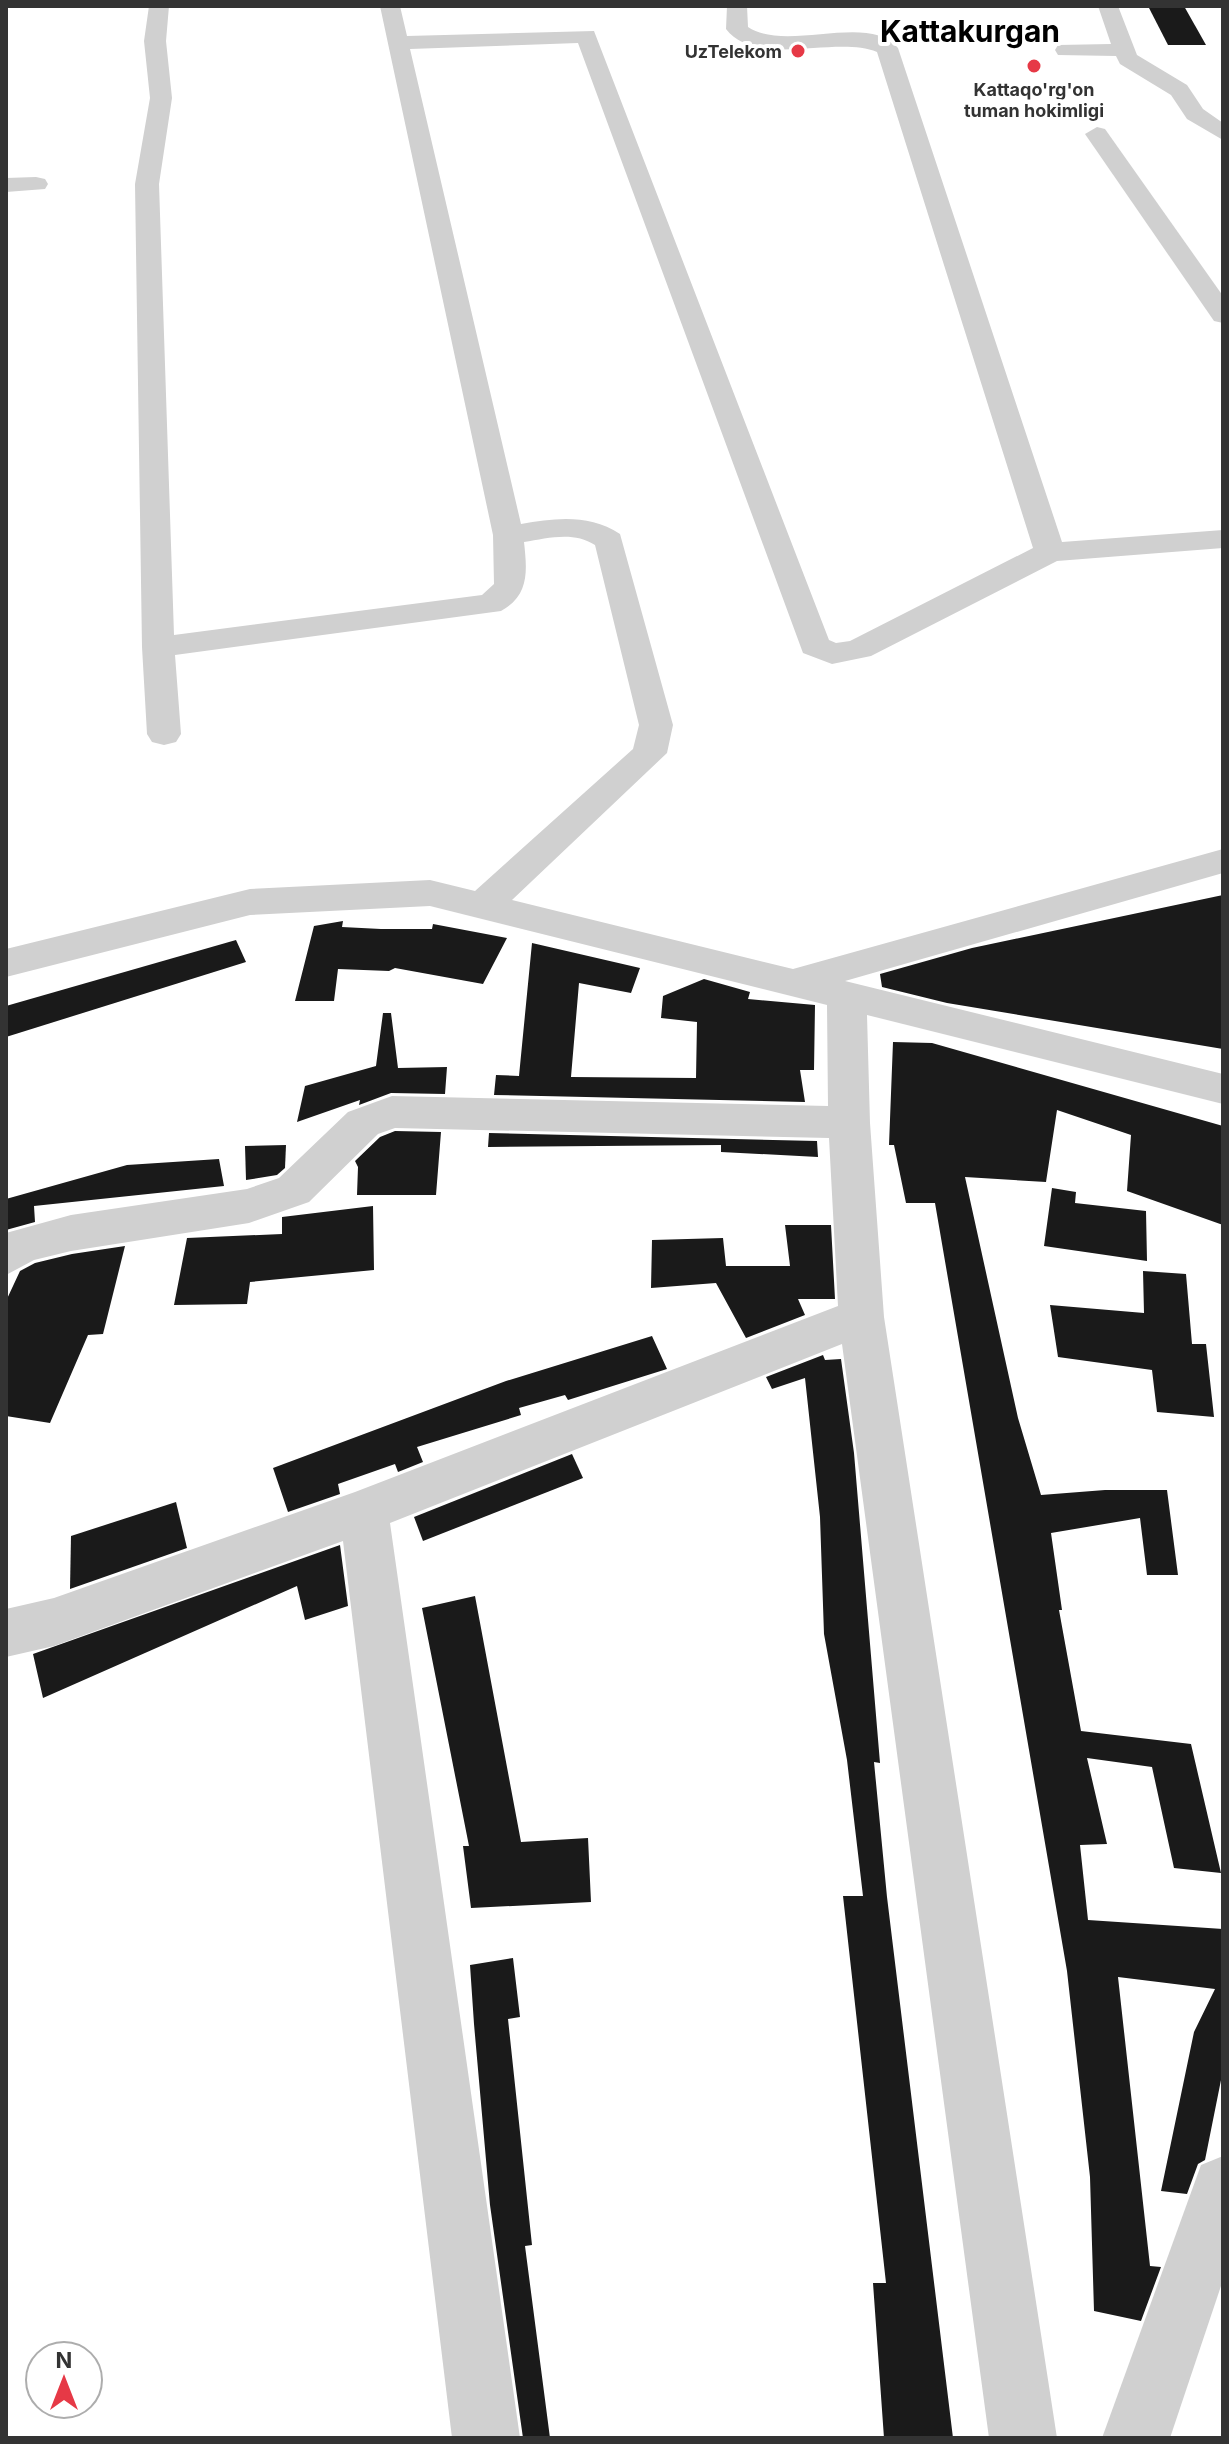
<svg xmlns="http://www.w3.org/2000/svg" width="1229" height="2444" viewBox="0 0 1229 2444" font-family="Inter,sans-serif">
<rect width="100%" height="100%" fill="#fff"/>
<g fill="#1a1a1a">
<polygon points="1148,6 1184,6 1206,45 1168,45"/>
<polygon points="1223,895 1223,1049 947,1003 882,987 880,974 972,948"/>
<polygon points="343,921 342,927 381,929 432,929 433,924 507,938 483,984 395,968 389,971 338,969 334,1001 295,1001 314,926"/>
<polygon points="236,940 246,962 6,1037 6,1006"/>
<polygon points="532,943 640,968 631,993 579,983 571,1077 696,1078 697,1022 661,1018 663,996 704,979 750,992 748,999 815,1005 814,1070 800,1070 805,1102 494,1095 496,1075 519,1076"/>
<polygon points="383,1013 391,1013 398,1068 447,1067 445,1094 391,1093 359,1105 360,1100 297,1122 305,1086 376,1066"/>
<polygon points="893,1042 932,1043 1223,1126 1223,1225 1127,1191 1131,1135 1057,1110 1046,1182 965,1177 1018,1418 1041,1495 1105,1490 1167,1490 1178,1575 1147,1575 1140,1518 1051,1533 1062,1610 1059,1610 1081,1731 1191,1744 1221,1873 1174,1868 1152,1767 1087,1758 1107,1844 1080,1845 1088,1920 1223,1929 1223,2070 1205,2160 1198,2164 1187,2194 1161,2191 1194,2032 1215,1989 1118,1977 1150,2266 1161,2267 1141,2321 1094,2311 1090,2177 1067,1971 935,1203 906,1203 894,1145 889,1145"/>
<polygon points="395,1131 441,1132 436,1195 357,1195 358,1167 355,1161 380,1137"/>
<polygon points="489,1133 817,1141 818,1157 721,1152 721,1145 488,1147"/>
<polygon points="286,1145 285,1168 277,1175 246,1180 245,1146"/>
<polygon points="219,1159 224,1186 34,1206 35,1222 6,1230 6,1199 127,1165"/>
<polygon points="1052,1188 1076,1192 1075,1203 1146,1211 1147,1261 1044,1246"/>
<polygon points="373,1206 374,1270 250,1282 247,1304 174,1305 187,1238 282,1234 282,1217"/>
<polygon points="785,1225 831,1225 835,1299 798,1299 805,1315 746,1338 716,1283 651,1288 652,1240 723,1238 726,1266 790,1266"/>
<polygon points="125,1246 103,1334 88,1335 50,1423 6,1416 6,1301 20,1271 35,1263 72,1254"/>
<polygon points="1143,1271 1186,1274 1192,1344 1206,1344 1214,1417 1157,1412 1152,1370 1058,1357 1050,1305 1144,1313"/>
<polygon points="652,1336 667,1369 568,1400 565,1395 519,1408 521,1415 417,1447 423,1462 398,1472 395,1464 338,1484 340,1494 288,1512 273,1468 506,1381"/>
<polygon points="823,1355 825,1360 841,1359 854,1453 880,1763 874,1762 887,1897 953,2438 884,2438 873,2283 886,2283 843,1896 863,1896 847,1760 824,1634 820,1517 805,1378 772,1389 766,1377"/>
<polygon points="572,1454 583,1478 423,1541 414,1517"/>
<polygon points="176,1502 187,1548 70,1589 71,1536"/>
<polygon points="340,1545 348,1606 305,1620 297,1586 43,1698 33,1654"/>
<polygon points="475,1596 521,1842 588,1838 591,1902 471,1908 463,1846 469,1846 422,1608"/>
<polygon points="513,1958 520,2017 508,2019 532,2245 525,2246 550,2438 523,2438 490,2205 474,2024 470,1965"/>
</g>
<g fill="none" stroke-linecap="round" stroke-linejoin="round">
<g fill="#d0d0d0" fill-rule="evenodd">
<path d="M149,6h20l-3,35 6,57 -13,86 15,451 308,-40 12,-11 -1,-49 -113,-529h20l7,30 187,-5 235,609 7,3 14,-2 183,-93 -156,-496c-42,-17 -120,17 -151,-23l1,-23h20l1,21c38,26 121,-15 150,21l164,494 161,-12v18l-166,13 -186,95 -39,8 -29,-11 -225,-610 -168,6 111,475c35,-6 68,-10 99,10l53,191 -6,28 -155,147 281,69 430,-120v24l-378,108 378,93v30l-356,-89 3,108 14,194 173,1121h-68l-147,-1094 -452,179 130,915h-68l-109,-897 -289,105 -48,11v-48l48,-11 301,-106 483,-186 -9,-168 -434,-10 -17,6 -69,68 -60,21 -178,28 -37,9 -28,15v-42l65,-18 176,-26 32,-11 69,-66 44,-16 436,10 -1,-101 -397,-99 -180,9 -244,62v-28l244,-60 180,-9 45,11 158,-142 6,-24 -44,-180c-21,-14 -47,-7 -71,-3 3,28 6,53 -23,69l-326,44 6,79 -5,8 -12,3 -12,-3 -5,-8 -5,-87 -7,-463 15,-86 -6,-57z"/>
<polygon points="1098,6 1118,6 1137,55 1187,85 1203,109 1223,123 1223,140 1187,119 1171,95 1120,64 1116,56 1058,55 1055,50 1058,45 1111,44"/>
<polygon points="1097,127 1105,129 1223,296 1223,323 1214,321 1085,134"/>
<polygon points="36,177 45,179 48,184 45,189 6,192 6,178"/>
<polygon points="1223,2156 1223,2280 1170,2438 1102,2438 1201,2165"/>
</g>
</g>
<g fill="#e63946" stroke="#fff" stroke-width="3">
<circle cx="798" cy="51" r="8"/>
<circle cx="1034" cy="66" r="8"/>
</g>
<g text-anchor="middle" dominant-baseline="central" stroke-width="8" stroke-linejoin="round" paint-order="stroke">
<g font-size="18" font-weight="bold" fill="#333" stroke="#fff" text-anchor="end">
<text x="782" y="51">UzTelekom</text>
<text x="1034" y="89" text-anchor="middle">Kattaqo'rg'on<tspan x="1034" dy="21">tuman hokimligi</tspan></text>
</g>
<g font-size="30" font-weight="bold" fill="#000" stroke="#fff">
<text x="970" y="31">Kattakurgan</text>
</g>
</g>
<rect width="1229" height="2444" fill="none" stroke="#333333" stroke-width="16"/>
<g transform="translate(64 2380)"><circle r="38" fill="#ffffff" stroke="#adadad" stroke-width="2"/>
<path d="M0-6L14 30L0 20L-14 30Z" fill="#e63946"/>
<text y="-12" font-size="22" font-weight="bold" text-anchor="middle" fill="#333333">N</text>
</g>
</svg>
